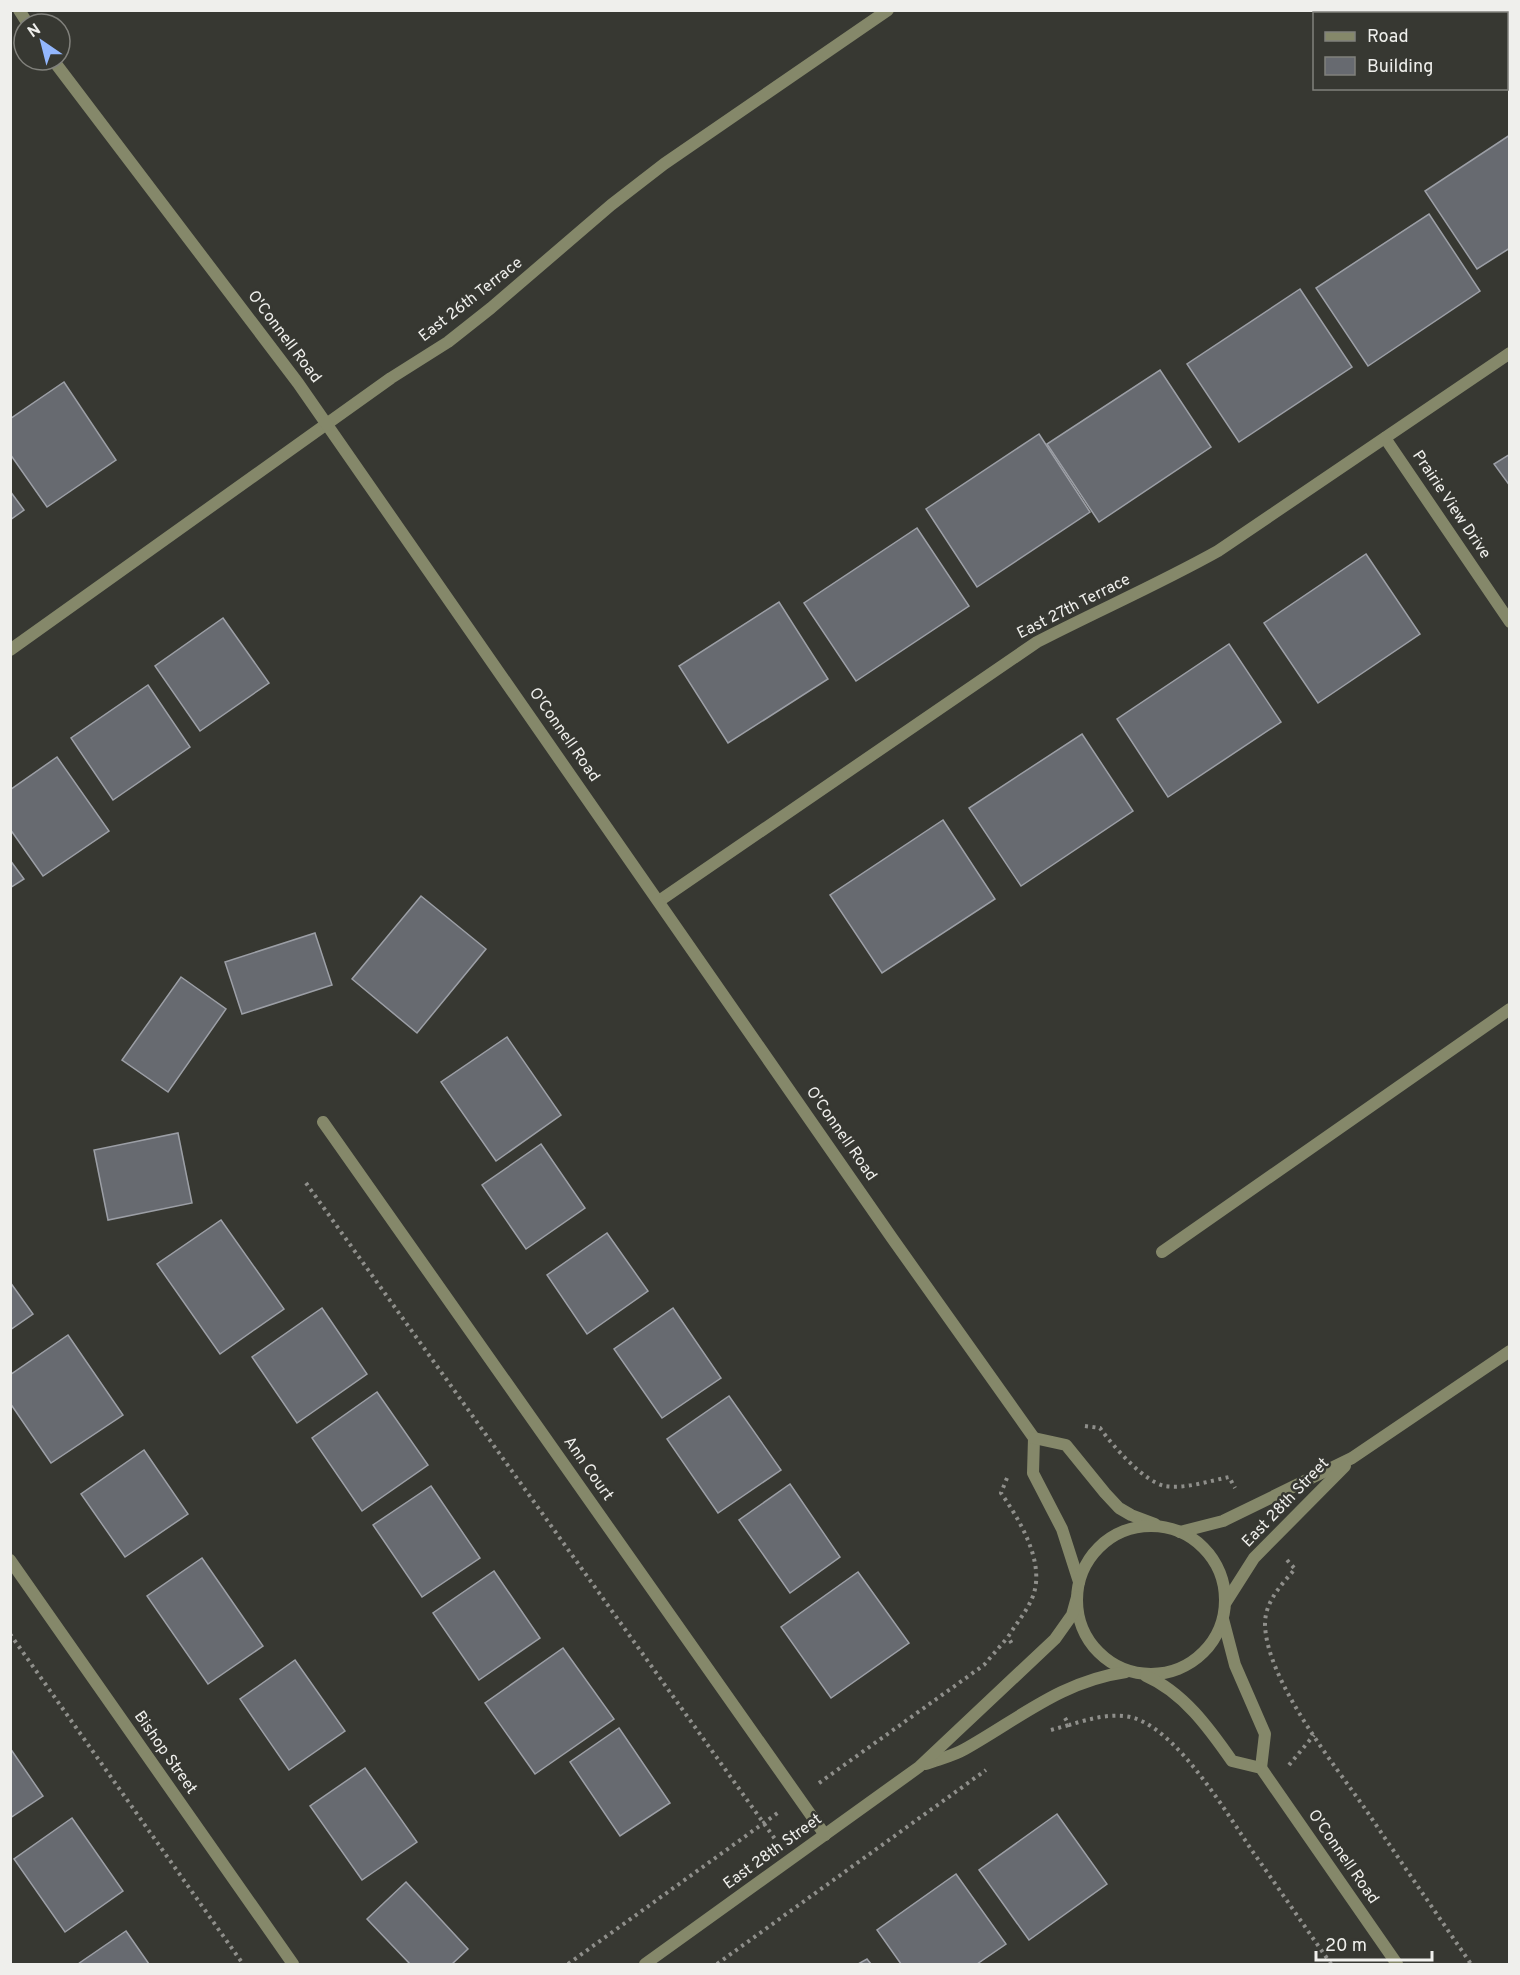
<svg xmlns="http://www.w3.org/2000/svg" width="1520" height="1975" viewBox="0 0 1520 1975" font-family="Overpass,sans-serif">
<rect width="100%" height="100%" fill="#373832"/>
<g fill="#676a70" stroke="#9c9fa6" stroke-width="1.5">
<polygon points="1510,135 1510,248 1477,269 1425,191"/>
<polygon points="1429,214 1480,291 1368,366 1316,288"/>
<polygon points="1300,289 1352,367 1239,442 1187,364"/>
<polygon points="1160,370 1211,447 1099,522 1047,444"/>
<polygon points="64,382 116,460 47,507 10,454 10,419"/>
<polygon points="1039,434 1090,512 977,587 926,509"/>
<polygon points="1510,454 1510,486 1494,464"/>
<polygon points="10,491 24,510 10,520"/>
<polygon points="917,528 969,606 856,681 804,603"/>
<polygon points="1366,554 1420,634 1318,703 1264,623"/>
<polygon points="779,602 828,679 728,743 679,666"/>
<polygon points="223,618 269,683 200,731 155,666"/>
<polygon points="1229,644 1281,722 1168,797 1117,719"/>
<polygon points="148,685 190,747 113,800 71,738"/>
<polygon points="1082,734 1133,811 1021,886 969,808"/>
<polygon points="57,757 109,831 43,876 10,829 10,790"/>
<polygon points="943,820 995,899 882,973 830,895"/>
<polygon points="10,860 24,879 10,888"/>
<polygon points="421,896 486,949 417,1033 352,979"/>
<polygon points="315,933 332,985 242,1014 225,962"/>
<polygon points="181,977 226,1009 168,1092 122,1060"/>
<polygon points="507,1037 561,1115 496,1161 441,1082"/>
<polygon points="178,1133 192,1203 108,1220 94,1150"/>
<polygon points="541,1144 585,1208 526,1249 482,1185"/>
<polygon points="221,1220 284,1309 220,1354 157,1264"/>
<polygon points="607,1233 648,1291 587,1334 547,1275"/>
<polygon points="10,1282 33,1314 10,1330"/>
<polygon points="322,1308 367,1374 297,1423 252,1357"/>
<polygon points="673,1308 721,1378 662,1418 614,1349"/>
<polygon points="68,1335 123,1415 51,1463 10,1403 10,1375"/>
<polygon points="377,1392 428,1465 362,1511 312,1438"/>
<polygon points="729,1396 781,1470 718,1513 667,1439"/>
<polygon points="144,1450 188,1514 125,1557 81,1494"/>
<polygon points="790,1484 840,1557 790,1593 739,1520"/>
<polygon points="431,1486 480,1558 422,1597 373,1525"/>
<polygon points="202,1558 263,1646 208,1684 147,1596"/>
<polygon points="494,1571 540,1638 479,1680 433,1613"/>
<polygon points="858,1572 909,1643 831,1698 781,1627"/>
<polygon points="563,1648 614,1719 535,1774 485,1703"/>
<polygon points="295,1660 345,1731 289,1770 240,1699"/>
<polygon points="619,1728 670,1803 620,1836 570,1762"/>
<polygon points="10,1748 43,1796 10,1818"/>
<polygon points="365,1768 417,1842 362,1880 310,1806"/>
<polygon points="1057,1814 1107,1884 1029,1940 979,1870"/>
<polygon points="72,1818 123,1891 65,1932 14,1859"/>
<polygon points="956,1874 1006,1944 977,1964 901,1964 877,1930"/>
<polygon points="406,1882 468,1949 452,1964 410,1964 367,1919"/>
<polygon points="126,1931 149,1964 78,1964"/>
<polygon points="867,1959 871,1964 858,1964"/>
</g>
<g fill="none" stroke-linecap="round" stroke-linejoin="round">
<g stroke="#8f8f8b" stroke-width="4" stroke-dasharray="3 4.5" stroke-linecap="butt">
<polyline points="306,1183 775,1839"/>
<path d="M1085,1426l15,2c12,17 44,54 65,58 21,3 44,-5 64,-9l6,11"/>
<path d="M1007,1478l-6,15c18,26 43,67 33,100 -5,16 -17,29 -26,44l4,7"/>
<path d="M1287,1560l8,9c-14,16 -30,33 -30,55 1,56 69,140 101,186 35,52 70,103 105,154"/>
<polyline points="10,1634 243,1964"/>
<path d="M1065,1718l4,7c20,-6 47,-14 68,-6 44,17 89,93 116,133 26,37 52,75 78,112"/>
<polyline points="1051,1730 1069,1725"/>
<polyline points="1289,1765 1314,1735"/>
<polyline points="819,1783 984,1665 1008,1637"/>
<polyline points="568,1964 779,1812"/>
<polyline points="717,1964 986,1770"/>
</g>
<g stroke="#85886a" stroke-width="12">
<polyline points="1385,438 1510,622"/>
<polyline points="10,650 391,378 448,342 491,308 611,205 664,164 888,10"/>
<path d="M659,901l378,-259c60,-31 122,-58 181,-91l292,-198"/>
<polyline points="323,1122 825,1835"/>
<polyline points="1162,1252 1510,1009"/>
<polyline points="1180,1532 1223,1521 1352,1458 1510,1351"/>
<polyline points="10,1560 293,1964"/>
<polyline points="1226,1602 1254,1558 1345,1466"/>
</g>
<g stroke="#85886a" stroke-width="12">
<polyline points="19,10 28,24"/>
<polyline points="53,60 298,383 892,1238 1034,1438 1033,1473 1062,1529 1079,1582"/>
<polyline points="1034,1438 1066,1445 1105,1493 1119,1508 1131,1515 1155,1524"/>
<circle cx="1151" cy="1600" r="74"/>
<polyline points="1223,1619 1235,1665 1265,1734 1261,1768"/>
<path d="M1146,1676c37,16 63,52 86,85l29,7 136,196"/>
<path d="M926,1764c13,-5 27,-8 39,-15 55,-31 97,-68 161,-77"/>
<polyline points="645,1964 919,1767 1055,1639 1072,1615 1077,1597"/>
</g>
</g>
<g text-anchor="middle" dominant-baseline="central" stroke-width="5" stroke-linejoin="round" paint-order="stroke">
<g font-size="16" fill="#efefec" stroke="#373832">
<text transform="translate(471 300) rotate(-38)">East 26th Terrace</text>
<text transform="translate(284 337) rotate(53)">O'Connell Road</text>
<text transform="translate(1451 505) rotate(56)">Prairie View Drive</text>
<text transform="translate(1074 607) rotate(-27)">East 27th Terrace</text>
<text transform="translate(564 735) rotate(55)">O'Connell Road</text>
<text transform="translate(841 1134) rotate(55)">O'Connell Road</text>
<text transform="translate(588 1469) rotate(55)">Ann Court</text>
<text transform="translate(1286 1503) rotate(-46)">East 28th Street</text>
<text transform="translate(165 1753) rotate(55)">Bishop Street</text>
<text transform="translate(773 1852) rotate(-36)">East 28th Street</text>
<text transform="translate(1343 1857) rotate(55)">O'Connell Road</text>
</g>
</g>
<rect width="1520" height="1975" fill="none" stroke="#efefec" stroke-width="24"/>
<rect x="1313" y="12" width="195" height="78" fill="#373832" stroke="#81817c" stroke-width="1.5"/>
<rect x="1325" y="32" width="30" height="9" fill="#85886a" stroke="#81817c" stroke-width="1.5"/>
<text x="1367" y="42" font-size="18" fill="#efefec">Road</text>
<rect x="1325" y="57" width="30" height="18" fill="#676a70" stroke="#81817c" stroke-width="1.5"/>
<text x="1367" y="72" font-size="18" fill="#efefec">Building</text>
<g transform="translate(42 42) rotate(325)"><circle r="28" fill="#373832" stroke="#81817c" stroke-width="1.5"/>
<path d="M0-4.5L10 22L0 15L-10 22Z" fill="#93b7fd"/>
<text y="-9" font-size="16" font-weight="bold" text-anchor="middle" fill="#efefec">N</text>
</g>
<path d="M1316 1951v9h116v-9" fill="none" stroke="#efefec" stroke-width="3"/>
<text x="1325" y="1951" font-size="18" fill="#efefec" stroke="#373832" stroke-width="4.5" paint-order="stroke">20 m</text>
</svg>
